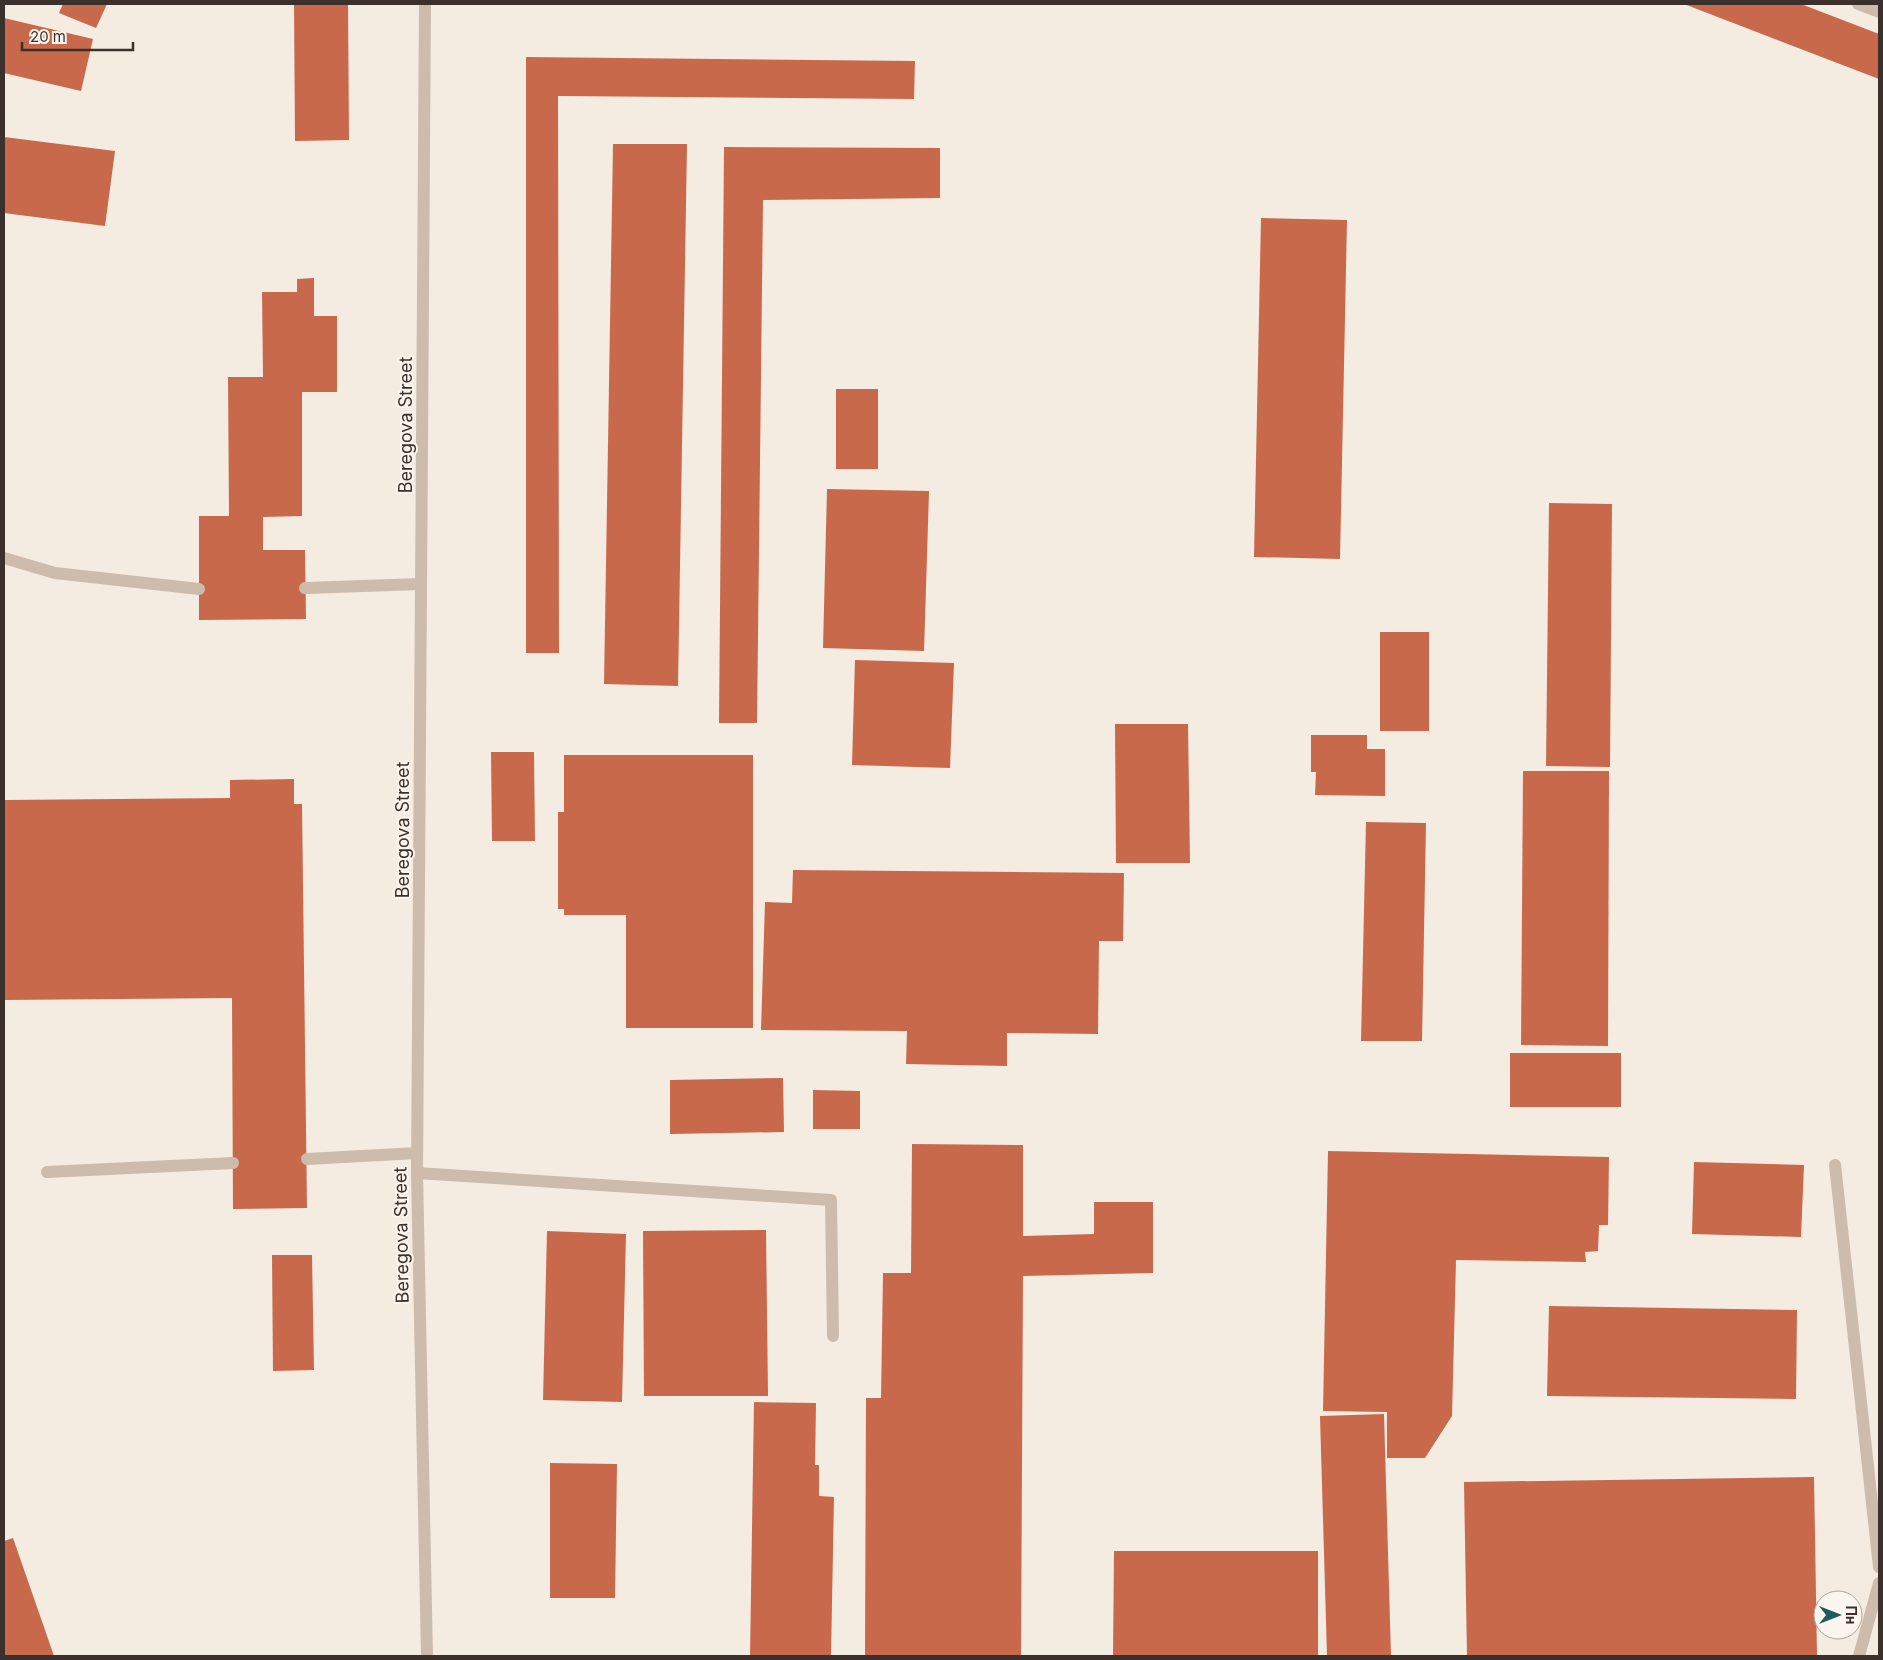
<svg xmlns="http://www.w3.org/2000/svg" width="1883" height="1660" viewBox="0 0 1883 1660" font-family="Inter,sans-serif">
<rect width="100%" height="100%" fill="#f4ebe1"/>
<g fill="#c8694b">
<polygon points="63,4 107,4 96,28 59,13"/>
<polygon points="294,4 348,4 349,140 295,141"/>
<polygon points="1684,4 1801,4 1879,34 1879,79"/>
<polygon points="4,18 93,39 81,91 4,73"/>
<polygon points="526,57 915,61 914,99 558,96 559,653 526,653"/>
<polygon points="4,137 115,151 105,226 4,213"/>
<polygon points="613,144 687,144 678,686 604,684"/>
<polygon points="724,147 940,148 940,198 763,200 757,723 719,723"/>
<polygon points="1261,218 1347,220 1340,559 1254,557"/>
<polygon points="314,278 314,316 337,316 337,392 302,392 302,516 263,517 263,550 305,550 306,619 199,620 199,516 229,516 228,377 263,377 262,292 297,292 297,279"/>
<rect x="836" y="389" width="42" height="80"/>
<polygon points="827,489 929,491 924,651 823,648"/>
<polygon points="1549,503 1612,504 1610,767 1546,766"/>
<rect x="1380" y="632" width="49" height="99"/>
<polygon points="855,660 954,663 950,768 852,765"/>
<polygon points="1115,724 1188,724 1190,863 1116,863"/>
<polygon points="1311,735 1367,735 1367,749 1385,749 1385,796 1315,795 1316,772 1311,772"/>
<polygon points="491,752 534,752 535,841 492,841"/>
<polygon points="564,755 753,755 753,1028 626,1028 626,915 564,915 564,909 558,909 558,812 564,812"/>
<polygon points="1523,771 1609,771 1608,1046 1521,1045"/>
<polygon points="294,779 294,804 302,804 307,1208 233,1209 232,998 4,1000 4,800 230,798 230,780"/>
<polygon points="1366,822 1426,823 1422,1041 1361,1041"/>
<polygon points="793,870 1124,873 1123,941 1099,941 1098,1034 1007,1033 1007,1066 906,1064 907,1031 761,1030 765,902 792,903"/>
<rect x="1510" y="1053" width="111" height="54"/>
<polygon points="783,1078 784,1132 670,1134 670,1080"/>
<polygon points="813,1090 860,1091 860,1129 813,1129"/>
<polygon points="912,1144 1023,1145 1023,1236 1094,1234 1094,1202 1153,1202 1153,1273 1023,1276 1021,1656 865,1656 866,1398 881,1398 883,1273 911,1273"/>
<polygon points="1328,1151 1609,1157 1608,1225 1599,1225 1598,1251 1585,1252 1586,1262 1456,1260 1452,1416 1425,1458 1387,1458 1387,1412 1323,1411"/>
<polygon points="1694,1162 1804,1165 1801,1237 1692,1234"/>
<polygon points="766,1230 768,1396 644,1396 643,1231"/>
<polygon points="547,1231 626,1234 622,1402 543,1400"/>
<polygon points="272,1255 312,1255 314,1370 273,1371"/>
<polygon points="1549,1306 1797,1310 1796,1399 1547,1396"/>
<polygon points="754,1402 816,1403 815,1465 819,1465 819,1496 834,1497 831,1656 750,1656"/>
<polygon points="1384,1414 1391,1656 1327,1656 1320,1416"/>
<polygon points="550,1463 617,1464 615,1598 550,1598"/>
<polygon points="1814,1477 1817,1655 1467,1656 1464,1482"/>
<polygon points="13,1538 54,1656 4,1656 4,1541"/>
<polygon points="1114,1551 1318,1551 1318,1656 1113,1656"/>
</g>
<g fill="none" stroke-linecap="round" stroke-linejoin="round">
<g stroke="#cdbbac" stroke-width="12">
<polyline points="1858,4 1879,12"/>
<polyline points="4,558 55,573 199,589"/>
<polyline points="305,588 421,584"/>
<polyline points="307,1159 417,1153"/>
<polyline points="1835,1165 1879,1567"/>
<polyline points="47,1172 233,1163"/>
<polyline points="417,1173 831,1200 833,1336"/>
<polyline points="1859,1656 1879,1583"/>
</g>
<polyline stroke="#cdbbac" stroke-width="12" points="425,4 417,1173 427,1656"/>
</g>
<g text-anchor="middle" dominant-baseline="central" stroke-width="4" stroke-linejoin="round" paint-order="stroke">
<g font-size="18" fill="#3b302b" stroke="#fbf5ee">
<text transform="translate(405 425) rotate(-90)">Beregova Street</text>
<text transform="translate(402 830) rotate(-90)">Beregova Street</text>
<text transform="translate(401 1235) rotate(-91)">Beregova Street</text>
</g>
</g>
<rect width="1883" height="1660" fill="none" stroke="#3b302b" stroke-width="10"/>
<g transform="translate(1838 1615) rotate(90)"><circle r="24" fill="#fbf5ee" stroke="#aea6a0"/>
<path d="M0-4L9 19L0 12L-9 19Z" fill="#1f5a5e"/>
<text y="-8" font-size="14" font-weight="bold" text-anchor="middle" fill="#3b302b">Пн</text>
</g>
<path d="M22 42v8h111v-8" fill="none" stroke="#3b302b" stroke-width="2.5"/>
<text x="30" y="42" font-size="15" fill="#3b302b" stroke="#fbf5ee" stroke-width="4" paint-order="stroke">20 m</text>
</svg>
